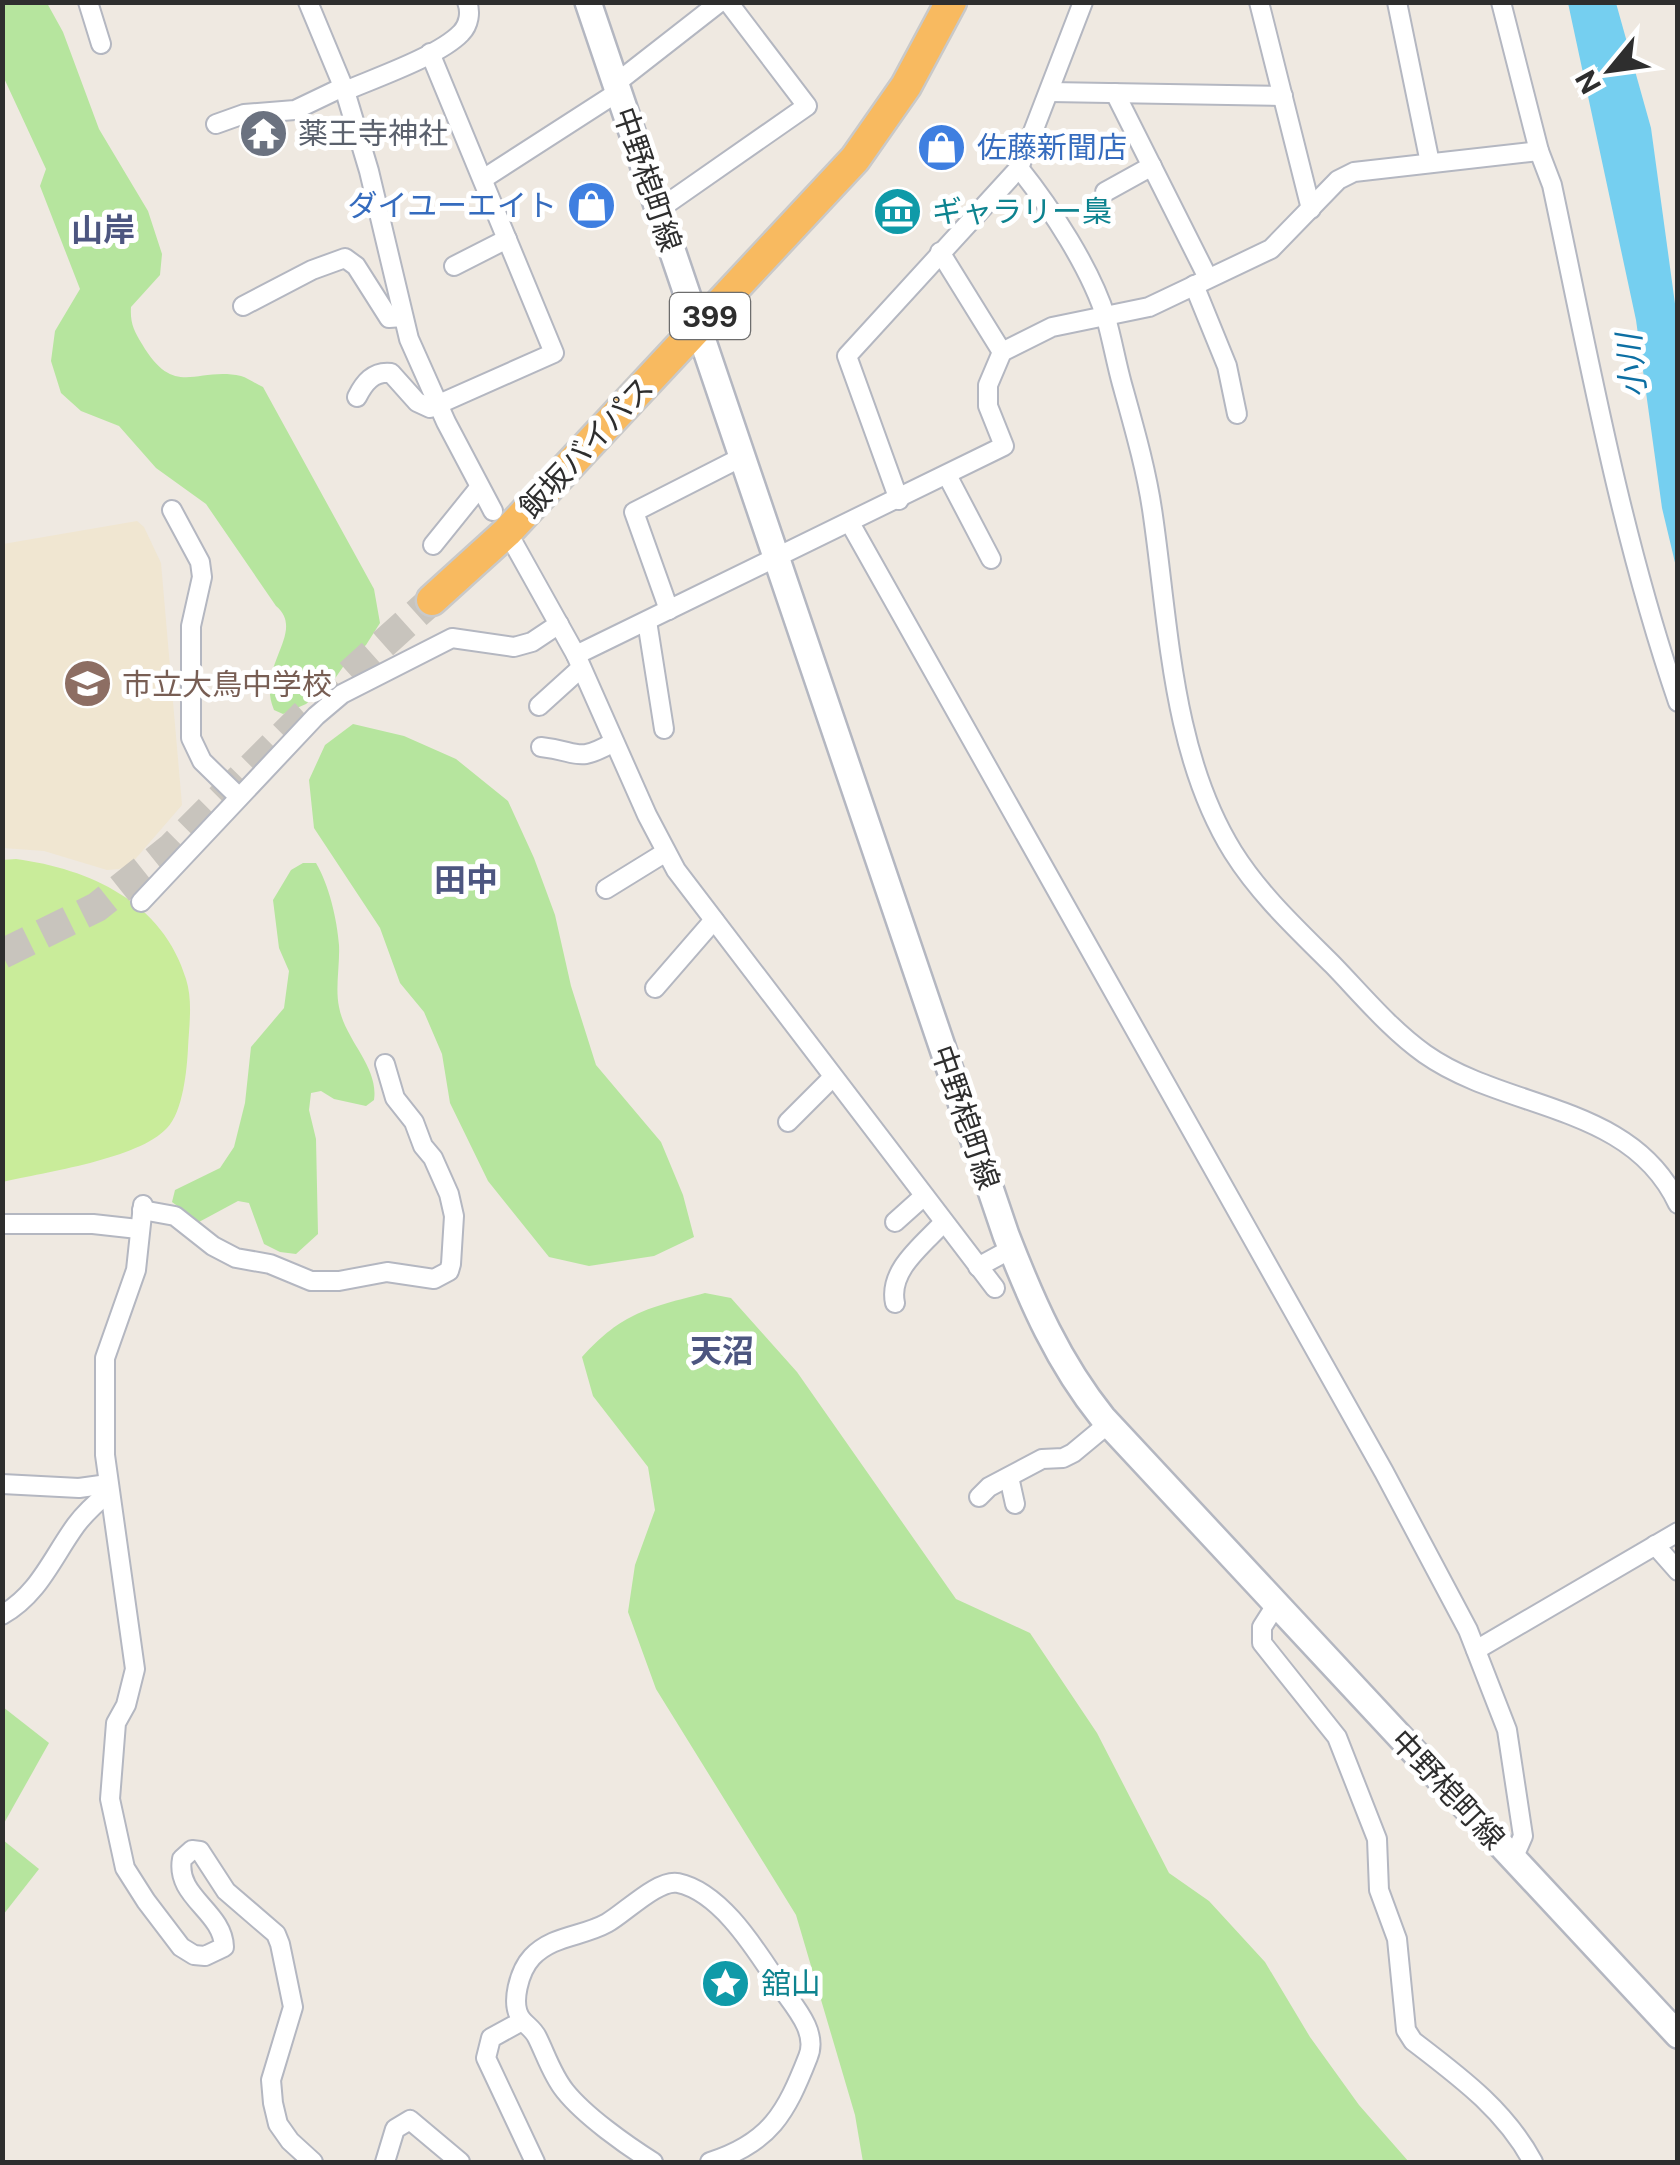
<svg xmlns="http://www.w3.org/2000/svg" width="1680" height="2165" viewBox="0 0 1680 2165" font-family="'Public Sans','Noto Sans JP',sans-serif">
<rect width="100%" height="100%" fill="#efe9e1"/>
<polygon fill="#f0e6d1" points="137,521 144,527 161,563 182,805 131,864 119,869 107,870 44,851 3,848 3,544"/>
<g fill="#b6e59e">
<path d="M3,3h44l16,29 36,97 49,82 14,43 -2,21 -29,32c-1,16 3,24 11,37 33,56 54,22 99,32 7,2 15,8 22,11l111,202 6,34 -14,22 -21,19 -9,13 -30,27 -23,10 -9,-4c-19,-44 33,-78 2,-104l-70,-102 -50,-36 -37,-42 -38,-15 -20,-18 -10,-32 4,-30 25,-42 -40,-103 6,-17 -43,-93z"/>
<polygon points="353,724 404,736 456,759 508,801 534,858 555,915 571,986 596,1065 661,1142 683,1195 694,1237 654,1256 589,1266 549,1257 488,1181 450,1103 442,1054 424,1012 400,983 380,928 314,828 309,780 325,745"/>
<path d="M303,863h13c13,22 21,56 23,82 1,20 -4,43 0,62 6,33 40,60 35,93l-8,6 -32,-7 -13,-8 -10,2 -2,17 7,29 2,95 -22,20 -16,-2 -16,-8 -15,-41 -11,-2 -39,21 -27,-20 3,-12 45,-22 14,-21 11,-44 6,-56 33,-39 5,-37 -10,-23 -6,-48 18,-30z"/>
<path d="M705,1293l26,5 66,74 159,227 74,34 67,100 72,140 40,28 56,61 45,75 49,68 50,57h-546l-8,-47 -59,-200 -140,-226 -28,-77 7,-47 20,-55 -7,-43 -55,-71 -11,-39c41,-45 66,-49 123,-64z"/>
<polygon points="3,1707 49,1743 3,1825"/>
<polygon points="3,1840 39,1869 3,1915 2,1915"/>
</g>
<path fill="#c9ec9a" d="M16,859c74,10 147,43 170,120 7,22 3,47 2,69 -1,21 -5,64 -21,80 -28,31 -122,44 -164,54l-1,-322z"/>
<polygon fill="#75cff0" points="1568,3 1616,3 1651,128 1676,311 1677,571 1662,508 1636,320"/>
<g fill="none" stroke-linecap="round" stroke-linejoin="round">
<polyline stroke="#c8c4bd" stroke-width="30" stroke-dasharray="30 15" stroke-linecap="butt" points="2,954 97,907 171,848 303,716 432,600"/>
<defs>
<g id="minor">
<polyline points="88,2 101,44"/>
<polyline points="308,2 345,91 369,171 409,339 446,422 493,511"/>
<polyline points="1259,2 1311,209"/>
<polyline points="1397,2 1430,163"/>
<path d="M1501,2l38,149 13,34c37,174 68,348 126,517"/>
<polyline points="615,84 720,2"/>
<path d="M345,91c30,-13 94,-35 116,-58 8,-8 10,-21 6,-31"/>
<polyline points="1050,92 1283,96"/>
<polyline points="1115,93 1208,278"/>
<polyline points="216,124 244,114 295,110 343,87"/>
<path d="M1019,168c32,40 72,101 87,150 6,21 10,44 16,66 12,43 25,88 31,132 16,111 19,238 80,336 27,43 64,77 100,113 29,30 57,64 92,89 81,57 206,49 253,150"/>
<polyline points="483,179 618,92"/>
<polyline points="1105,192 1152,166"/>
<polyline points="658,210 807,106 728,2"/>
<polyline points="940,252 1002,352"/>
<polyline points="454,266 507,239"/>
<polyline points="1194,285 1227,366 1237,414"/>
<polyline points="243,306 312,270 345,258 356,266 389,318 403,317"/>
<path d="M357,397c7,-14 16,-26 34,-24l26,29 13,6 124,-55 -124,-300"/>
<polyline points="947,475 991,559"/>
<polyline points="899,500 847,356 1019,168 1083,2"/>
<polyline points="172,510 200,562 202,577 191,626 191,738 202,761 239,797"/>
<polyline points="850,523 1384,1472 1468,1630 1507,1730 1523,1836 1513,1859"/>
<polyline points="514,544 576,655 647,815 676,870 995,1288"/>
<polyline points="433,545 479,488"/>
<polyline points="669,610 634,512 742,457"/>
<polyline points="647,621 664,729"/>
<polyline points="576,655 1004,446 988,406 988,385 1002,352 1052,327 1149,307 1271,249 1338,180 1354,172 1539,151"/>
<polyline points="539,706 581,668"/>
<path d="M541,747c39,4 34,17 73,-5"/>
<polyline points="606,889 666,852"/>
<polyline points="141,902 316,716 342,694 452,638 514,647 532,642 559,624"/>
<polyline points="655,988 714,920"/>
<polyline points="788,1122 832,1078"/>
<path d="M143,1205l-7,65 -31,88v97l30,214 -9,36 -10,18 -6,76 15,69 21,33 35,46 13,8 11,1 19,-9c-1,-36 -49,-50 -42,-88l10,-9 8,1 26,40 50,43 4,10 13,63 -22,73 2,23 5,21 12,17 23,21"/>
<polyline points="142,1210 175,1216 213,1246 236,1258 270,1264 311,1281 339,1281 387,1272 434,1279 449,1271 451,1264 454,1216 449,1194 433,1158 423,1146 414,1122 395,1098 385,1064"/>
<polyline points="895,1222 924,1196"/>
<polyline points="2,1224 93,1224 138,1229"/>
<polyline points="978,1267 1011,1249"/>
<path d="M895,1303c-7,-33 28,-58 49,-81"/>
<polyline points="1009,1477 1015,1504"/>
<polyline points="2,1484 79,1488 108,1484"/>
<polyline points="979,1497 989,1487 1042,1459 1063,1458 1073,1453 1108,1424"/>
<polyline points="1655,1545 1678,1571"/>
<path d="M1276,1605l-14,22v16l75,94 40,102 2,51 18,49 9,91 7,11c47,36 92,69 120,121"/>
<path d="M2,1615c37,-21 50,-57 74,-90 9,-12 21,-23 33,-33"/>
<polyline points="1476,1650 1678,1532"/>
<polyline points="522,2021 491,2038 486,2058 535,2162"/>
<polyline points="385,2162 395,2129 410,2120 460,2162"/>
<path d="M653,2162c-27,-17 -68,-46 -88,-71 -13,-16 -19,-36 -28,-54 -4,-8 -10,-11 -15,-17 -13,-16 -2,-50 10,-63 21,-22 50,-20 75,-34 18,-10 51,-44 71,-40 43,9 78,67 100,100 14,21 41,48 30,74 -22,56 -38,86 -98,105"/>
</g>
<path id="secondary" d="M588,2l418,1233c26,67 52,127 97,183l575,617"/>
<polyline id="trunk" points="432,600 507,532 855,159 906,86 951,2"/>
</defs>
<use href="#minor" stroke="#b4b7c1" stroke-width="22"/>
<use href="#secondary" stroke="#b4b7c1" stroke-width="30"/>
<use href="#trunk" stroke="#c9c9c9" stroke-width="35"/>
<use href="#minor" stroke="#fff" stroke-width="18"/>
<use href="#secondary" stroke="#fff" stroke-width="25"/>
<use href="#trunk" stroke="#f8ba60" stroke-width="30"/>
</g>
<defs>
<symbol id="temple-disc" viewBox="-11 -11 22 22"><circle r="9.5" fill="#6b7280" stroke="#fff"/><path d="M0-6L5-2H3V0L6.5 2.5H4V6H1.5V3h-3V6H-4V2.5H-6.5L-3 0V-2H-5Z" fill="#fff"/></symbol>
<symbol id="shop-disc" viewBox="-11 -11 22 22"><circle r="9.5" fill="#3f7fe0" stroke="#fff"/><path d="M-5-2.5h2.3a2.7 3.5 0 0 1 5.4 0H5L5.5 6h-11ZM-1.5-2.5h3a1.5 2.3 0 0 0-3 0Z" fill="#fff"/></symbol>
<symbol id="museum-disc" viewBox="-11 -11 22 22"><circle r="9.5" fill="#0f9aa8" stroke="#fff"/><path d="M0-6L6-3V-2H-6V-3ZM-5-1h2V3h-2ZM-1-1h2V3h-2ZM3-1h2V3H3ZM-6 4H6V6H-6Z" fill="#fff"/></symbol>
<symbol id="school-disc" viewBox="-11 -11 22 22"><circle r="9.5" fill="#8d6e63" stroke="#fff"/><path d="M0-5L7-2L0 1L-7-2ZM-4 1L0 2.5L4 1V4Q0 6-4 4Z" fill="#fff"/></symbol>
<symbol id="sight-disc" viewBox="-11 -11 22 22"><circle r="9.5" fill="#0f9aa8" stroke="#fff"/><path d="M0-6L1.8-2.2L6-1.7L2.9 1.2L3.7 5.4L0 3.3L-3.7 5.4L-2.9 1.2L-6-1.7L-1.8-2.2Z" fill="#fff"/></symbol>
</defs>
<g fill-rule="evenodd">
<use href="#temple-disc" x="236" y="106" width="55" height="55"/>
<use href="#shop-disc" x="914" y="120" width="55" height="55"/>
<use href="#shop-disc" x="564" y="178" width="55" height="55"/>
<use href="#museum-disc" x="870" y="184" width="55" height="55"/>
<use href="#school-disc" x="60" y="656" width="55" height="55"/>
<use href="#sight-disc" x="698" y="1956" width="55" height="55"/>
</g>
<g text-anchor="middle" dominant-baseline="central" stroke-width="10" stroke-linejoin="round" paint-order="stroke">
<rect fill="#fff" stroke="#6d6d6d" stroke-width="2.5" x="670" y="293" width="80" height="46" rx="8"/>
<g font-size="28" font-weight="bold" fill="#2e2e2e">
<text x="710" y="316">399</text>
</g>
<g font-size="30" fill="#5b616d" stroke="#fff" text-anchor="start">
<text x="298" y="133">薬王寺神社</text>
</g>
<g font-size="30" fill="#366cbe" stroke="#fff" text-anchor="start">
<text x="977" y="147">佐藤新聞店</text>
<text x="557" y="205" text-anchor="end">ダイユーエイト</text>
</g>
<g font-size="30" fill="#2e2e2e" stroke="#fff">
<text transform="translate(648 179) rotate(71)">中野梍町線</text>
<text transform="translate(586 447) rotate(-47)">飯坂バイパス</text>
<text transform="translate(966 1117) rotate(71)">中野梍町線</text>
<text transform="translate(1448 1789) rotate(47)">中野梍町線</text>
</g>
<g font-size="30" fill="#0d838f" stroke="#fff" text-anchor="start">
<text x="932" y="211">ギャラリー梟</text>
<text x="761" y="1983">舘山</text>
</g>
<g font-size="30" fill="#785e54" stroke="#fff" text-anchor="start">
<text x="122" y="684">市立大鳥中学校</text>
</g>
<g font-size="32" font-weight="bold" fill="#4d5680" stroke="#fff">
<text x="103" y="229">山岸</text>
<text x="466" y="879">田中</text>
<text x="722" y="1350">天沼</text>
</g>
<g font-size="32" font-style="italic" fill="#0d6fa3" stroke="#fff">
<text transform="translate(1631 366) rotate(-95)">小川</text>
</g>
</g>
<rect width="1680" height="2165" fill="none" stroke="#2e2e2e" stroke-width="10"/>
<g transform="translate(1610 70) rotate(241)" stroke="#ffffff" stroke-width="8" paint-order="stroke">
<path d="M0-8L18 38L0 25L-18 38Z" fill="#2e2e2e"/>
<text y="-15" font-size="28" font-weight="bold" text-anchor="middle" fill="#2e2e2e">N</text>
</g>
</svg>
